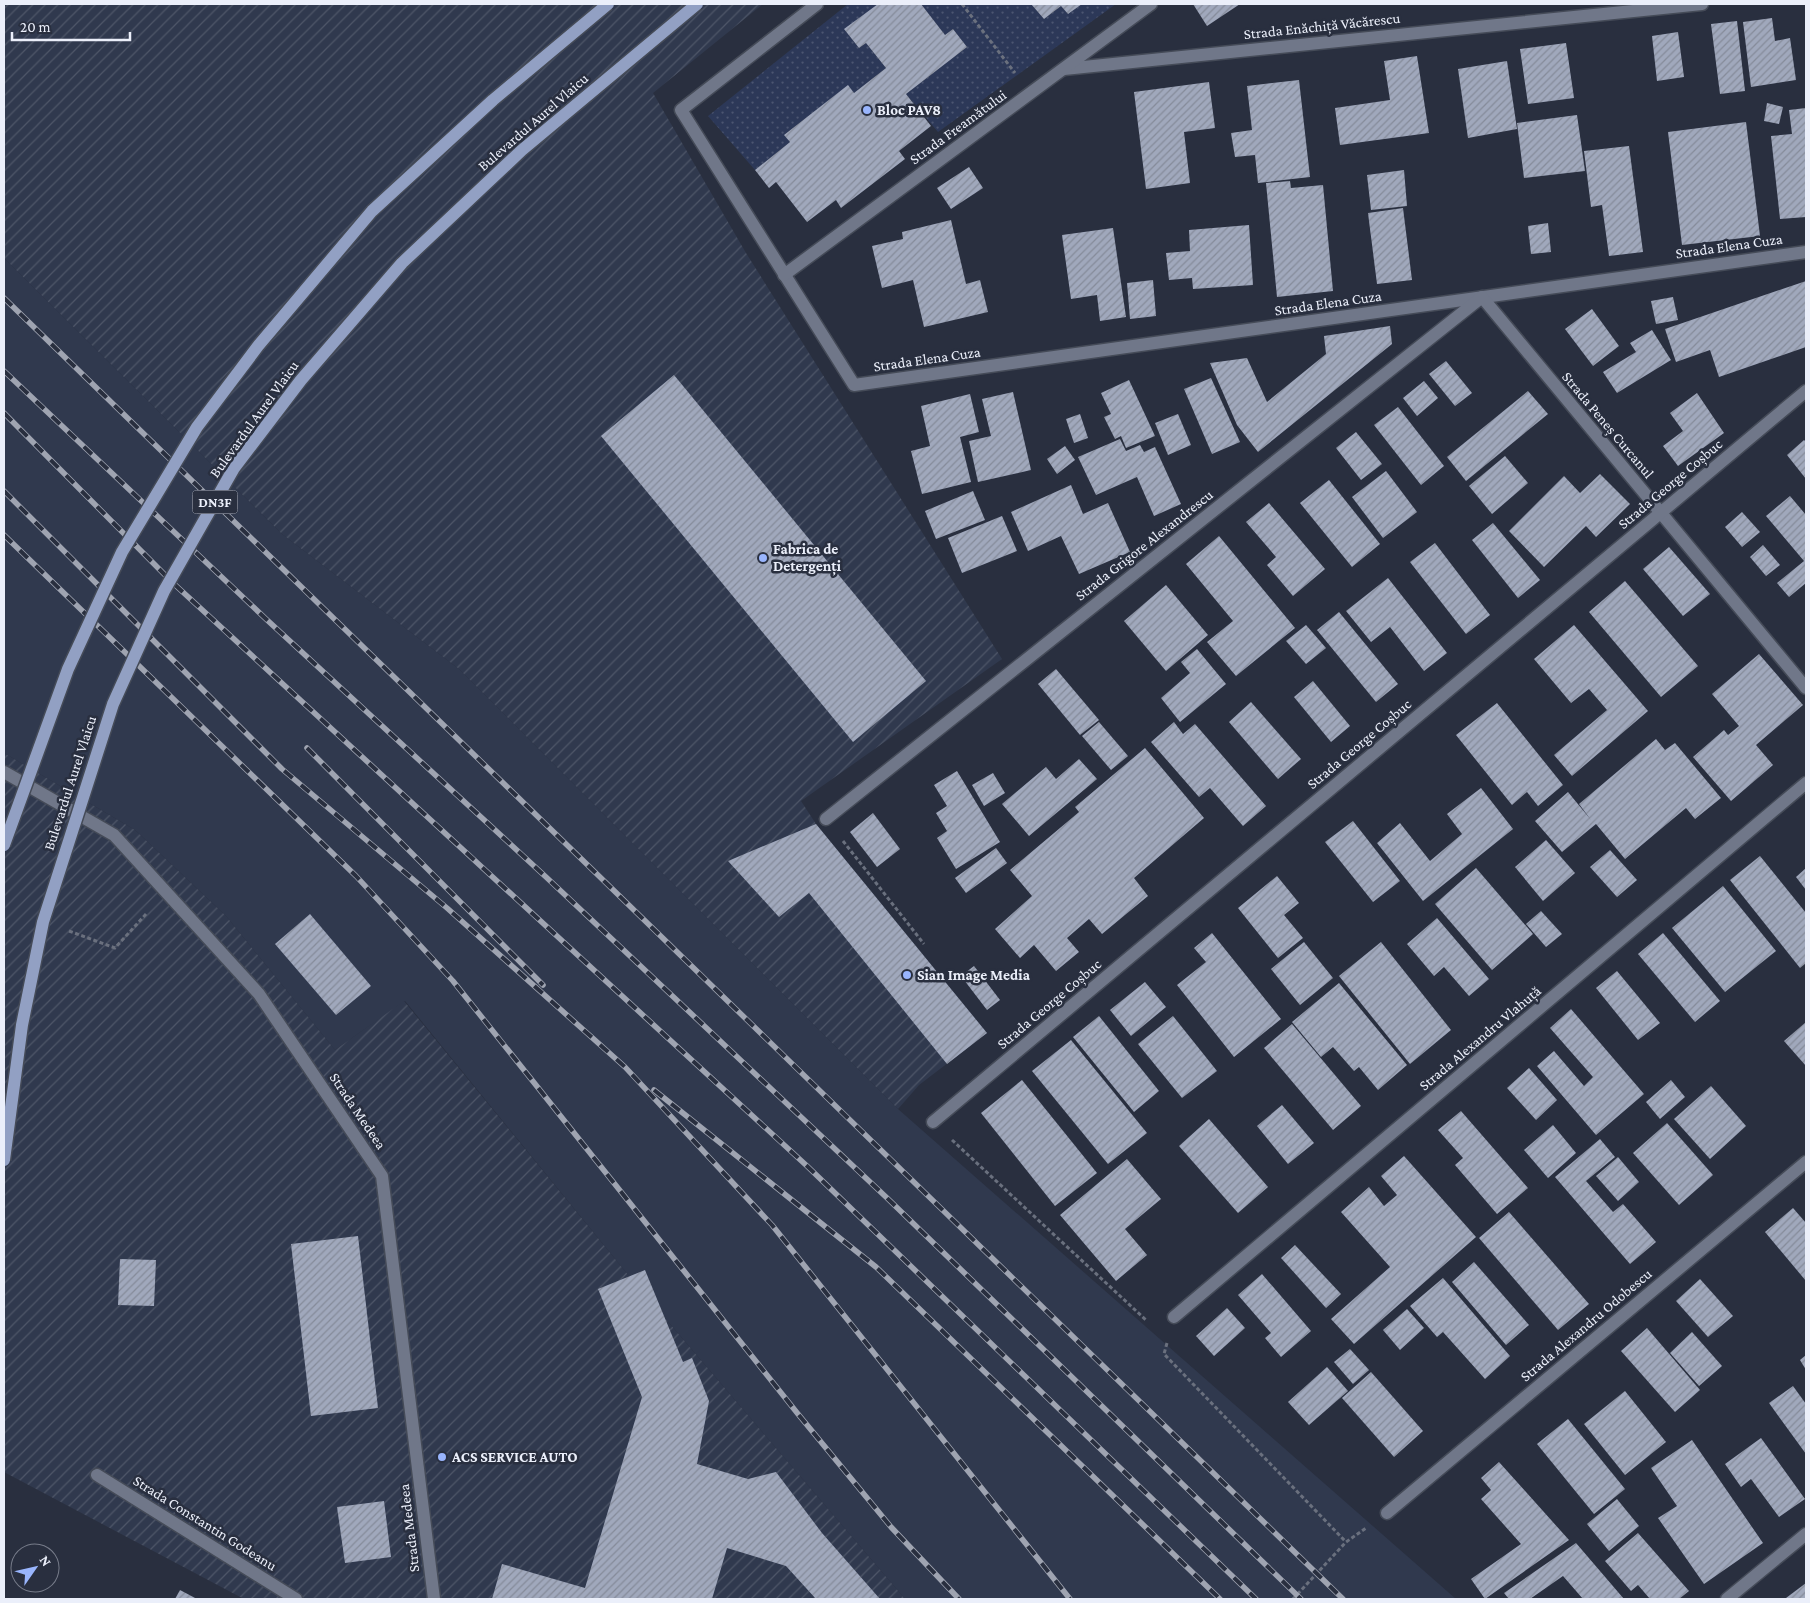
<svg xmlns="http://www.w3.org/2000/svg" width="1810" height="1603" viewBox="0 0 1810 1603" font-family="'Crimson Pro',serif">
<defs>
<pattern id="industrial-furrows" width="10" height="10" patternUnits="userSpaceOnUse" patternTransform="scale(1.25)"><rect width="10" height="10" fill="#30394e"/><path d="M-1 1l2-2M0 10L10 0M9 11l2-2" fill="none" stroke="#4e5668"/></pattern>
<pattern id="green-dots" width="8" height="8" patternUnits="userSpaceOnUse" patternTransform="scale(1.25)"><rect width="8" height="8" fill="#2c3858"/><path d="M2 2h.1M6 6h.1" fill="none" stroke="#4b5571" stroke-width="1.8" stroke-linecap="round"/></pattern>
<pattern id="building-hatch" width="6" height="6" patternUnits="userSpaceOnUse" patternTransform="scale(1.25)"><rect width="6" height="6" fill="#a0a8bc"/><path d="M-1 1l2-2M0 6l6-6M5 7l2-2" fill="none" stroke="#858b9a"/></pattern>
</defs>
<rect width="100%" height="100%" fill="#292f3f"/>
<polygon fill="#30394e" points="4,258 282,534 459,669 898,1109 1456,1599 905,1599 629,1276 405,1001 335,1050 226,916 135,830 4,753"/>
<g fill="url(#industrial-furrows)">
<polygon points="4,4 763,4 653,93 746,253 1002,659 801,801 816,824 987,1033 919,1085 898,1109 459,669 282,534 4,258"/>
<polygon points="4,753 135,830 226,916 335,1050 404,1001 629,1276 905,1599 244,1599 4,1472"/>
</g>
<g fill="url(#green-dots)">
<polygon points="848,4 878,4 845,30 859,48 866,43 886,68 854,93 848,86 785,134 790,142 755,170 708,116"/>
<polygon points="921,4 1031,4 1044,19 1061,6 1068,14 1082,4 1116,4 938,132 906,94 967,47 953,29 945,35"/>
</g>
<g fill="url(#building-hatch)">
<polygon points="878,4 921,4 945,35 953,29 967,47 906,94 931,126 899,151 905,159 841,208 836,200 807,222 776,182 769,188 755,170 790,142 784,135 848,85 854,93 886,68 866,43 859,48 844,29"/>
<polygon points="1031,4 1082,4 1068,14 1061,6 1044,19"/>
<polygon points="1193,4 1240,4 1207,26"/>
<polygon points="1772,18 1775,41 1790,38 1796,80 1751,87 1743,22"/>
<polygon points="1737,21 1745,91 1720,94 1711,24"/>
<polygon points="1678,32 1684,77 1657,81 1652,36"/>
<polygon points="1566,43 1574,98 1528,104 1520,49"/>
<polygon points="1417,56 1429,133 1340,145 1335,108 1390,100 1384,61"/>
<polygon points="1507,61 1517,129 1468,138 1458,69"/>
<polygon points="1299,80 1310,177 1258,183 1255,155 1235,157 1231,133 1252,130 1247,86"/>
<polygon points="1209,82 1215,128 1184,132 1190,183 1146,189 1134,92"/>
<polygon points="1767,103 1783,107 1779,124 1764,121"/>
<polygon points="1806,108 1806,217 1780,219 1771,136 1792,134 1789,110"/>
<polygon points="1577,115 1585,171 1524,178 1517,123"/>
<polygon points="1746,122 1760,236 1682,245 1668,132"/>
<polygon points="1629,146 1643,252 1609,256 1602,205 1591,207 1584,151"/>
<polygon points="969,167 983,188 951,209 937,188"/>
<polygon points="1404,170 1407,206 1371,210 1367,175"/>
<polygon points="1290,181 1291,188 1323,185 1333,291 1277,297 1266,183"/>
<polygon points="1403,208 1412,280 1377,284 1368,213"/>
<polygon points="951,220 966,284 980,280 988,312 924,327 913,280 882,288 872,246 903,239 902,232"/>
<polygon points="1548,223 1551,252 1531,254 1528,226"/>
<polygon points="1249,225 1253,285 1193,289 1192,278 1169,280 1166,253 1190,251 1189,230"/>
<polygon points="1113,228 1126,317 1100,321 1097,295 1071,299 1062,235"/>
<polygon points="1153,280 1156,316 1130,319 1127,283"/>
<polygon points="1806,281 1806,347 1719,377 1710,350 1676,362 1665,329"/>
<polygon points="1673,297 1678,320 1656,324 1651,301"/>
<polygon points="1592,309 1619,346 1593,366 1565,329"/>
<polygon points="1390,326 1392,344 1258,452 1237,425 1210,363 1247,358 1267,402 1326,354 1324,336"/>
<polygon points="1652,330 1671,360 1617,393 1603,372 1636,352 1630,343"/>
<polygon points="1446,361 1472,393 1455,406 1429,374"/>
<polygon points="674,375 926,681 853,742 601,436"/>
<polygon points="1211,378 1240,442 1212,454 1184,389"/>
<polygon points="1129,380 1155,436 1126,448 1121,436 1115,439 1104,417 1111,414 1101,393"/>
<polygon points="1424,381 1438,398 1417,416 1403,398"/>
<polygon points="1528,391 1548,414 1466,481 1447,457"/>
<polygon points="1013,392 1031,470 978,482 969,441 991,436 982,399"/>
<polygon points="1697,393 1724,433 1678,466 1663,446 1683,431 1670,413"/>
<polygon points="970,394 979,432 960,437 971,482 922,494 911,451 930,446 921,406"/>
<polygon points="1398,407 1444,466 1421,485 1374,425"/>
<polygon points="1080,414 1088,438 1074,443 1066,419"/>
<polygon points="1178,414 1191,445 1168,455 1155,423"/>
<polygon points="1356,432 1382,464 1361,480 1336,448"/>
<polygon points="1120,439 1126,451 1140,445 1144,452 1155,447 1181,504 1154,516 1137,477 1096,495 1078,457"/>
<polygon points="1804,440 1806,442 1806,479 1787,455"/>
<polygon points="1065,446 1075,460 1057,474 1047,459"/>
<polygon points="1505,456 1528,483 1492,514 1469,486"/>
<polygon points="1386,471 1417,512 1383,538 1352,497"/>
<polygon points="1600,474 1630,504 1596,537 1586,526 1544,567 1509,531 1564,476 1580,493"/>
<polygon points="1329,480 1380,544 1352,567 1300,503"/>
<polygon points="1071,485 1083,514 1108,503 1130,552 1079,574 1061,536 1028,551 1011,512"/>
<polygon points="973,491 985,520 936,539 925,511"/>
<polygon points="1790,496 1806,515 1806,583 1789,597 1777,583 1804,561 1766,516"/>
<polygon points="1269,503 1325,569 1293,596 1267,565 1276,557 1246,522"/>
<polygon points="1742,512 1760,532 1742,547 1725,527"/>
<polygon points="1002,516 1017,551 962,573 948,538"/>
<polygon points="1493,523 1540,580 1518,598 1472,540"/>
<polygon points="1219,536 1295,628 1236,676 1207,642 1233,621 1186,564"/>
<polygon points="1435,543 1490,615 1466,634 1410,562"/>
<polygon points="1763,545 1780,565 1766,576 1750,557"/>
<polygon points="1669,547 1710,594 1683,616 1643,569"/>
<polygon points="1388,578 1447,653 1424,671 1390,627 1371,642 1346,611"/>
<polygon points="1625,581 1698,666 1661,697 1589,612"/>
<polygon points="1166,585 1208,635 1166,671 1124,621"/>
<polygon points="1339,612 1398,684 1376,702 1317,630"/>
<polygon points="1306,625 1326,648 1306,664 1286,641"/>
<polygon points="1574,625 1648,711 1572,776 1554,755 1607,710 1589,689 1571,703 1534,659"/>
<polygon points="1197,649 1226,684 1180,722 1161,698 1190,673 1181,662"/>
<polygon points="1759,654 1803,705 1756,745 1773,765 1731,801 1693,757 1724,730 1728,735 1739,726 1712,694"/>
<polygon points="1056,669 1099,720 1080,735 1038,684"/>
<polygon points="1313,681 1350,726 1331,742 1294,697"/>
<polygon points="1251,702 1301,759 1278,779 1229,722"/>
<polygon points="1497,703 1563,785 1538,806 1527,792 1512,805 1456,735"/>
<polygon points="1099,722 1128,756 1111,770 1082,736"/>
<polygon points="1174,722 1183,734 1195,724 1266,806 1243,826 1210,788 1199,797 1151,742"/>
<polygon points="1656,739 1665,750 1675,743 1721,798 1695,819 1686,808 1625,859 1596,824 1562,852 1535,821 1568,792 1591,820 1579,804"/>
<polygon points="1145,748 1204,818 1134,878 1148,896 1102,934 1089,919 1067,938 1079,952 1056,971 1034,945 1020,958 995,929 1032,896 1010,870 1079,812 1075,807"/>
<polygon points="1079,759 1097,779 1029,836 1002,804 1046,767 1056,779"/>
<polygon points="957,771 1000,842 956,869 937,838 947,831 936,813 947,806 934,785"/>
<polygon points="993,773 1005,793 984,806 972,785"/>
<polygon points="1481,788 1513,829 1423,901 1377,843 1400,823 1430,861 1462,834 1447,814"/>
<polygon points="873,813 900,849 877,867 850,832"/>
<polygon points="1353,821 1400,881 1373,902 1325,842"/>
<polygon points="816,824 987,1033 947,1064 809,893 779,917 728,861"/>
<polygon points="1546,840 1575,873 1543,901 1515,867"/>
<polygon points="996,848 1007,863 966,893 955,878"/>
<polygon points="1610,850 1637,880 1617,897 1590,867"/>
<polygon points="1760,856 1806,913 1806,963 1800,968 1730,880"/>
<polygon points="1476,868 1533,934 1492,970 1435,904"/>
<polygon points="1806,868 1806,890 1796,877"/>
<polygon points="1277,876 1299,903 1284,915 1303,938 1278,958 1238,908"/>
<polygon points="1723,886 1776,951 1725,992 1672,928"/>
<polygon points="1541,911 1562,934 1546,947 1526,924"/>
<polygon points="310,914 371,986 336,1015 275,944"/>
<polygon points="1437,918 1489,979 1469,996 1444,967 1434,976 1407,944"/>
<polygon points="1212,933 1281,1019 1234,1057 1177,985 1206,962 1194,948"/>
<polygon points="1663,933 1720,1001 1695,1022 1638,954"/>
<polygon points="1304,942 1333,978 1300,1005 1271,969"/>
<polygon points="1381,942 1451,1030 1410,1064 1339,976"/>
<polygon points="974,966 1000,1000 987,1010 961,976"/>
<polygon points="1617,971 1660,1023 1638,1040 1596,988"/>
<polygon points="1145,982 1166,1007 1131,1036 1110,1010"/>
<polygon points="1339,983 1407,1065 1378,1090 1359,1067 1354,1071 1333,1047 1321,1057 1292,1022"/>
<polygon points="1571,1009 1644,1094 1596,1135 1537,1066 1554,1051 1584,1086 1593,1077 1550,1028"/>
<polygon points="1099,1016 1159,1091 1134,1112 1073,1037"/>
<polygon points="1173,1016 1217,1071 1182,1098 1138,1044"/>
<polygon points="1806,1022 1806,1066 1784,1041"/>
<polygon points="1292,1024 1361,1106 1333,1130 1264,1048"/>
<polygon points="1071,1040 1147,1133 1108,1164 1032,1071"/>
<polygon points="1529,1068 1557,1100 1536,1120 1507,1088"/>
<polygon points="1022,1080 1097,1173 1055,1206 981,1113"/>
<polygon points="1671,1080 1685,1097 1660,1119 1646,1102"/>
<polygon points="1711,1086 1746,1126 1710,1159 1674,1119"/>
<polygon points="1282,1105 1314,1143 1288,1164 1257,1126"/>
<polygon points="1461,1111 1528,1188 1497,1214 1455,1165 1463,1158 1438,1130"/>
<polygon points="1209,1119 1268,1187 1238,1213 1179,1146"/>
<polygon points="1667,1123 1713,1175 1679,1205 1633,1153"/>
<polygon points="1553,1125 1576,1153 1548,1178 1524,1150"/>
<polygon points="1600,1139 1615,1157 1586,1181 1613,1212 1623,1204 1656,1242 1630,1264 1555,1177"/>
<polygon points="1404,1156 1476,1237 1354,1344 1331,1319 1390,1267 1341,1212 1369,1187 1384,1206 1397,1195 1381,1176"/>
<polygon points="1618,1157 1639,1182 1618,1201 1596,1176"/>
<polygon points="1127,1159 1161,1199 1125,1229 1147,1255 1116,1281 1060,1215"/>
<polygon points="1793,1208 1806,1223 1806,1281 1765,1232"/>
<polygon points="1509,1212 1589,1304 1558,1330 1479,1238"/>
<polygon points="358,1236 378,1408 311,1416 291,1244"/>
<polygon points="1295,1245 1341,1294 1326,1308 1281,1258"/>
<polygon points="120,1259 156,1260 154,1306 118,1305"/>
<polygon points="1474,1262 1529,1325 1506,1345 1452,1282"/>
<polygon points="645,1270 683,1362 692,1358 709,1401 697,1464 748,1479 776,1472 822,1533 880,1599 816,1599 786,1566 727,1548 712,1599 492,1599 502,1564 585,1588 642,1397 598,1289"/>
<polygon points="1262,1274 1311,1331 1281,1357 1265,1338 1271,1333 1238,1295"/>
<polygon points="1443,1278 1510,1356 1485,1379 1443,1332 1437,1337 1410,1306"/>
<polygon points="1700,1279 1733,1316 1708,1337 1676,1301"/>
<polygon points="1227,1308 1245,1328 1214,1356 1196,1336"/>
<polygon points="1407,1309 1424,1328 1400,1350 1383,1330"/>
<polygon points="1647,1328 1700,1390 1675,1412 1621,1351"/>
<polygon points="1692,1332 1722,1366 1699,1386 1670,1353"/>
<polygon points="1350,1349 1369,1370 1353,1384 1334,1362"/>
<polygon points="1806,1355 1806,1370 1800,1360"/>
<polygon points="1327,1367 1348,1391 1309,1425 1288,1402"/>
<polygon points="1371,1372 1423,1431 1394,1457 1342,1398"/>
<polygon points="1793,1386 1806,1404 1806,1454 1769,1403"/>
<polygon points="1625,1391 1666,1442 1625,1475 1584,1424"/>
<polygon points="1568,1419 1625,1489 1594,1514 1537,1444"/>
<polygon points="1761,1438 1805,1499 1779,1517 1751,1479 1741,1487 1725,1464"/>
<polygon points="1692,1440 1763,1543 1704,1584 1658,1518 1677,1506 1651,1468"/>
<polygon points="1499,1462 1569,1540 1485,1599 1471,1579 1521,1544 1481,1499 1491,1490 1481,1478"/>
<polygon points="1617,1499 1639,1526 1609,1551 1587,1524"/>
<polygon points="384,1501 391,1557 345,1563 337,1507"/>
<polygon points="1638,1533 1689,1591 1679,1599 1650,1599 1638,1585 1631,1591 1605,1561"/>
<polygon points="1576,1543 1624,1599 1583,1599 1563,1576 1530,1599 1509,1599 1504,1593"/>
<polygon points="1806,1583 1806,1599 1787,1599 1786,1598"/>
<polygon points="180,1590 197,1599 175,1599"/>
</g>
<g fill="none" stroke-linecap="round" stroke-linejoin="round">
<defs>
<g id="minor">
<polyline points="817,4 681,110 854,385 1806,252"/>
<polyline points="1064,69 1702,4"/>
<polyline points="784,275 1151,4"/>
<polyline points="4,772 114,835 259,994 382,1176 434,1599"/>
<polyline points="826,819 1482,297 1806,688"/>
<polyline points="933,1122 1806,391"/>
<polyline points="1174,1317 1806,783"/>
<polyline points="97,1475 296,1599"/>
<polyline points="1387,1513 1806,1162"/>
<polyline points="1727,1599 1806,1534"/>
</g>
</defs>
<use href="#minor" stroke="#454b58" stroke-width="15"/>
<g stroke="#6a707e" stroke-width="3" stroke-dasharray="4 2.5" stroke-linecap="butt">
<polyline points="962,4 1015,73"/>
<polyline points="843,841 924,944"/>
<polyline points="69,931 115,948 147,913"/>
<polyline points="952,1140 1147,1321"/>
<polyline points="1167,1343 1164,1354 1346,1542"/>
<polyline points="1293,1599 1346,1542 1366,1528"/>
</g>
<use href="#minor" stroke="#707789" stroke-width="12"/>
<defs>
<g id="rail">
<polyline points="4,298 1343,1599"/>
<polyline points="4,371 266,619 546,877 886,1197 1301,1599"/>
<polyline points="4,413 173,583 807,1166 1256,1599"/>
<polyline points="4,491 282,769 447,908 625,1067 772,1225 1070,1599"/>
<polyline points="4,535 356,876 453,981 798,1414 891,1527 959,1599"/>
<polyline points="307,748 543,985"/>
<polyline points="654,1090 876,1267 1220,1599"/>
</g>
</defs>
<use href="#rail" stroke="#9fa4b1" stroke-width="5.5"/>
<use href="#rail" stroke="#292f3f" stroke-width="4" stroke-dasharray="11" stroke-linecap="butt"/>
<defs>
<g id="primary-bridge">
<polyline points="4,845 68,669 122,552 197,427 258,346 372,211 493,100 608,4"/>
<polyline points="4,1160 22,1025 43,922 113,704 164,591 234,468 301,380 402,263 522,150 697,4"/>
</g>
</defs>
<use href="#primary-bridge" stroke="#454b58" stroke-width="15" stroke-linecap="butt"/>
<use href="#primary-bridge" stroke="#92a0c3" stroke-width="12"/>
</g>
<g fill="#99b5fd" stroke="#292f3f" stroke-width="2">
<circle cx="867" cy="110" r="5"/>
<circle cx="763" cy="558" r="5"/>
<circle cx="907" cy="975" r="5"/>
<circle cx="442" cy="1457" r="5"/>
</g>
<g text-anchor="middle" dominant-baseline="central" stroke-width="5" stroke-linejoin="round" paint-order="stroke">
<rect fill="#292f3f" stroke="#b1b5c2" stroke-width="1" x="192.5" y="490.5" width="45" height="23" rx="4"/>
<g font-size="14" font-weight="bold" fill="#ebeffa">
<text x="215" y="502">DN3F</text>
</g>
<g font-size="15" fill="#ebeffa" stroke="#292f3f">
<text transform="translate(1322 26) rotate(-6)">Strada Enăchiță Văcărescu</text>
<text transform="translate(533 122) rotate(-41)">Bulevardul Aurel Vlaicu</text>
<text transform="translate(958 127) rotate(-36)">Strada Freamătului</text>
<text transform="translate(1729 246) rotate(-8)">Strada Elena Cuza</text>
<text transform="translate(1328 303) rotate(-8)">Strada Elena Cuza</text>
<text transform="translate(927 359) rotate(-8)">Strada Elena Cuza</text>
<text transform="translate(254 419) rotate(-54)">Bulevardul Aurel Vlaicu</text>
<text transform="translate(1608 425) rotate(50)">Strada Peneș Curcanul</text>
<text transform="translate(1670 484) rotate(-40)">Strada George Coșbuc</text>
<text transform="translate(1144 545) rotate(-38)">Strada Grigore Alexandrescu</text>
<text transform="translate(1359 744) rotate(-40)">Strada George Coșbuc</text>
<text transform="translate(70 783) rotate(-72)">Bulevardul Aurel Vlaicu</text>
<text transform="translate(1049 1004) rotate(-40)">Strada George Coșbuc</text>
<text transform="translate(1480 1038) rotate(-40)">Strada Alexandru Vlahuță</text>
<text transform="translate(358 1111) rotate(56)">Strada Medeea</text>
<text transform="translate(1586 1325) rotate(-40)">Strada Alexandru Odobescu</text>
<text transform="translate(205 1523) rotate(32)">Strada Constantin Godeanu</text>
<text transform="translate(409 1528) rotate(-97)">Strada Medeea</text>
</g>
<g font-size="15" font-weight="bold" fill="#ebeffa" stroke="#292f3f" text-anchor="start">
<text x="877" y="110">Bloc PAV8</text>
<text x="773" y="549">Fabrica de<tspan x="773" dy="17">Detergenți</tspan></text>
<text x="917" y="975">Sian Image Media</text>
<text x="452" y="1457">ACS SERVICE AUTO</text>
</g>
</g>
<rect width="1810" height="1603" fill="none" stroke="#ebeffa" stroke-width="10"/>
<g transform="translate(35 1568) rotate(56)"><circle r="24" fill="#292f3f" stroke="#777c8a"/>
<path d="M0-4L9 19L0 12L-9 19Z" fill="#99b5fd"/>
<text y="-8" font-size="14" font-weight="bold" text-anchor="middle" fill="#ebeffa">N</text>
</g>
<path d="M12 32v8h118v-8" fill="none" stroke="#ebeffa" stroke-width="2.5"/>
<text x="20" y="32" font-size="15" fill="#ebeffa" stroke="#292f3f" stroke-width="4" paint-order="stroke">20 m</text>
</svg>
